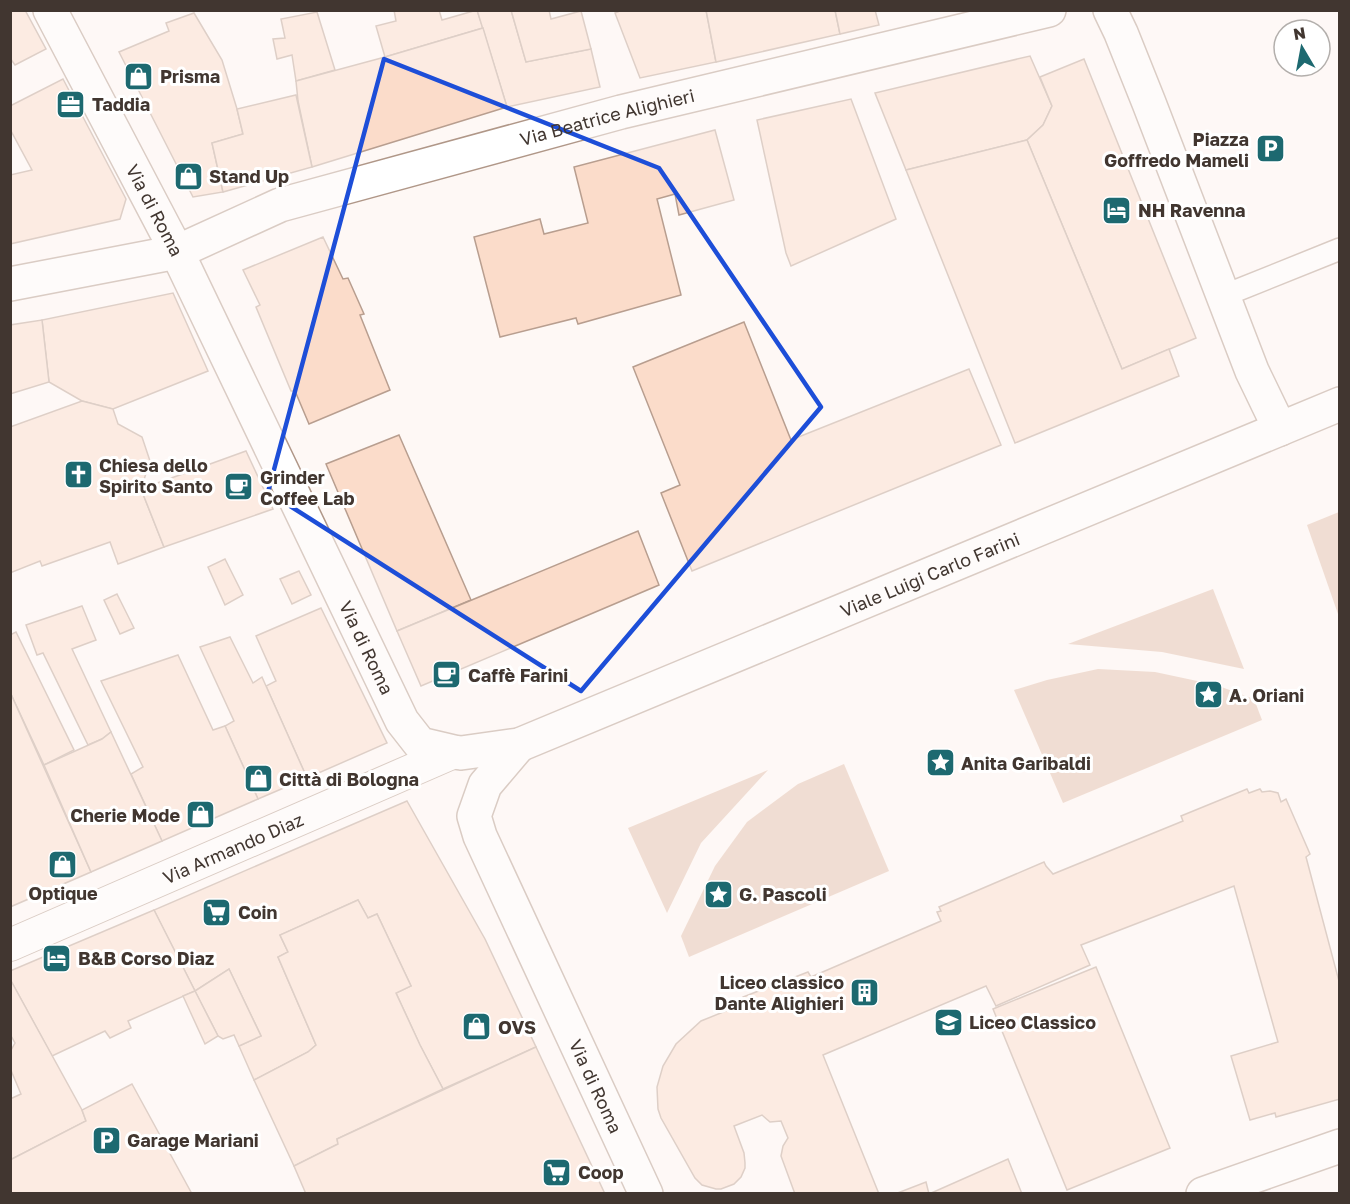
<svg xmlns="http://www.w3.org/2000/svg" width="1350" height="1204" viewBox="0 0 1350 1204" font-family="'Golos Text',sans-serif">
<rect width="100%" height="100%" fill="#fef8f5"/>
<g fill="#e1bda8">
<polygon points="1339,512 1340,614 1338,614 1307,525"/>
<polygon points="1213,589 1244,669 1162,652 1068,644"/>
<polygon points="1098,669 1155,672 1216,685 1254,699 1262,720 1063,803 1014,690 1047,680"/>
<polygon points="844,764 889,871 689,957 681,936 715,866 747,822 798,784"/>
<polygon points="768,770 701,843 667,913 628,828"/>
</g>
<g fill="#fbdcca" stroke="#b89e8f" stroke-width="1.5">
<polygon points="10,10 25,10 46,49 15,65 10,58"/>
<polygon points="394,10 439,10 442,20 477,10 483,28 385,57 376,26 396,21"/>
<polygon points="477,10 511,10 526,62 591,49 600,87 507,107"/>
<polygon points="511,10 549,10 551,19 581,11 591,49 526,62"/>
<polygon points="622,10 706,10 716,62 640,78 615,13"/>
<polygon points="706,10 835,10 840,34 716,62"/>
<polygon points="835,10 875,10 879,25 840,34"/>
<polygon points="317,12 335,70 296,81 292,55 277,59 273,39 285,38 281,19"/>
<polygon points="194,13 222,60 237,109 243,134 212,143 223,192 193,197 119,52 169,31 166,23"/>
<polygon points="483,28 507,107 312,167 298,101 296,81 385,57"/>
<polygon points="1030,56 1052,106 1043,125 1027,140 906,170 875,93"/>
<polygon points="1084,59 1196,338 1122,369 1027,140 1043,125 1052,106 1040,77"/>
<polygon points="63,79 126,199 120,219 10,244 10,175 32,170 10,129 10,106"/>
<polygon points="296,95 312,167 223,192 212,143 243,134 237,109"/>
<polygon points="851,99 896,219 791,266 786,253 757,120"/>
<polygon points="715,130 734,200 679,215 675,194 657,199 681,295 578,324 576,318 500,337 474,237 540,219 544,234 588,223 574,167"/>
<polygon points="1027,140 1122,369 1169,349 1179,376 1015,443 906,170"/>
<polygon points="323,237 343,279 348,278 364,314 360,315 390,390 309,424 295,391 291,391 256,307 260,305 243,270"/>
<polygon points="173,293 208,371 113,409 82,401 49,382 42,320"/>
<polygon points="42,320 49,382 10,394 10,325"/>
<polygon points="744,322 791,440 969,369 1001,445 692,571 661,493 680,485 633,367"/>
<polygon points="82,401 113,409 118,424 142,437 150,461 141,489 164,547 118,564 110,542 42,566 40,561 10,573 10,427"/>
<polygon points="399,435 471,600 397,631 326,464"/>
<polygon points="246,451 273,509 164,547 141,489"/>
<polygon points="638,531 659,585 421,686 397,631"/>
<polygon points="225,559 243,595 225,605 208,567"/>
<polygon points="299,571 311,595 292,604 280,579"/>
<polygon points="117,594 134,628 120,634 104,600"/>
<polygon points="82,606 96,640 72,649 111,732 102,739 88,745 43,653 37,655 26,625"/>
<polygon points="321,608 387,743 307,778 266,686 276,681 256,636"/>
<polygon points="16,632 74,750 44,765 10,692 10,635"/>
<polygon points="230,637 253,683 262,677 307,778 258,799 225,726 234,721 200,647"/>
<polygon points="178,655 213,730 225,726 258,799 162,841 131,774 143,767 101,681"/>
<polygon points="10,692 91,872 10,907"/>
<polygon points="111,732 162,841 91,872 44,765 102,739"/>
<polygon points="1247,789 1249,793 1260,789 1262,792 1270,791 1278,793 1281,802 1286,799 1310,854 1306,857 1340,985 1340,1099 1276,1117 1275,1113 1250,1120 1231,1056 1278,1042 1234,886 1081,945 1090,965 996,1006 986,986 823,1055 879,1194 795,1194 781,1156 783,1146 788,1138 781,1121 770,1122 762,1115 734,1126 744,1153 745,1163 745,1168 741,1177 734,1184 721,1189 716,1189 702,1185 695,1178 661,1118 658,1109 657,1087 663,1066 676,1044 701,1021 743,1004 743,997 808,972 811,977 941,921 937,912 941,911 939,907 1044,862 1046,866 1053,874 1183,821 1181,816"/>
<polygon points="407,801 485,939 536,1047 443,1089 420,1045 396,993 411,986 377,914 368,918 358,900 280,935 288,952 278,957 316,1045 308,1052 254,1080 239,1046 261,1036 229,969 195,991 154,910"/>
<polygon points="358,900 368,918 377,914 411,986 396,993 420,1045 443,1089 337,1139 338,1144 294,1166 254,1080 308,1052 316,1045 278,957 288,952 280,935"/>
<polygon points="154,910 195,991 128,1021 131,1028 110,1038 105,1031 52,1056 10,979 10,971"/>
<polygon points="1096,967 1170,1148 1067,1190 993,1009"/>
<polygon points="229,969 261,1036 239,1046 234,1035 223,1039 218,1036 195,991"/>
<polygon points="10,979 82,1110 86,1121 10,1160 10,1099 21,1094 10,1068 10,1052 15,1043 10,1034"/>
<polygon points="195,991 218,1036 205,1044 183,996"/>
<polygon points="536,1047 605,1194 306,1194 294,1166 338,1144 337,1139"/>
<polygon points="132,1084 192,1194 10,1194 10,1160 86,1121 82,1110"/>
<polygon points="1008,1159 1022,1194 929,1194"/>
<polygon points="926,1182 929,1194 895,1194"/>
</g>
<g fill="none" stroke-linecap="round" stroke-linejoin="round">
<defs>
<polyline id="service" points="1223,296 1340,249"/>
<g id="pedestrian">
<path id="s1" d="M10,945l444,-193"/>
</g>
<g id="minor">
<path id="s2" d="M50,10l127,242 225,469 18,23 34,8 7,1 58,-8 821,-341"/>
<polyline points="1110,10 1121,33 1149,103 1252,371 1280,429"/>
<path id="s3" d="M10,284l167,-32 103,-47 341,-93 428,-102"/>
<path id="s4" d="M519,745l-34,40 -11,31 6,20 166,358"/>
<polyline points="1203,1194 1340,1146"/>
</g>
</defs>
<use href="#service" stroke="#b09788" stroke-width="24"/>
<use href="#pedestrian" stroke="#b09788" stroke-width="34"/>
<use href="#minor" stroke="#b09788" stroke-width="36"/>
<use href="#service" stroke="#fff" stroke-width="21"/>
<use href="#pedestrian" stroke="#fff" stroke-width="32"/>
<use href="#minor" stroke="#fff" stroke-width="33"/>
</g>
<path d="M0 0H1350V1204H0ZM384,59l275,109 162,239 -240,284 -313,-199z" fill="#fef8f5" fill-opacity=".55" fill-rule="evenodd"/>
<path fill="none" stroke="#1d4ed8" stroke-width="4.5" stroke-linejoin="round" d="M384,59l275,109 162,239 -240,284 -313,-199z"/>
<defs>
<symbol id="shop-square" viewBox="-11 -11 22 22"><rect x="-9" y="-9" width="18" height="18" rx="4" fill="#1d6970" stroke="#fff"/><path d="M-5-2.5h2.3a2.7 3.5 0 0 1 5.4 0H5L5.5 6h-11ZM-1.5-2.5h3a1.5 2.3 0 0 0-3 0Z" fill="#fff"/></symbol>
<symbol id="office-square" viewBox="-11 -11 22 22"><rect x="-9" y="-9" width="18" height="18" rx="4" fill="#1d6970" stroke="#fff"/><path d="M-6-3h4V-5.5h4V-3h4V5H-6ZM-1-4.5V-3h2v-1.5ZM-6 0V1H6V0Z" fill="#fff"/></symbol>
<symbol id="parking-square" viewBox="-11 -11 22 22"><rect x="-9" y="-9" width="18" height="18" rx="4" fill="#1d6970" stroke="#fff"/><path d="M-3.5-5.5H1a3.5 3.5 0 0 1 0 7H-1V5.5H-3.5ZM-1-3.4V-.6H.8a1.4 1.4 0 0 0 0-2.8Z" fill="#fff"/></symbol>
<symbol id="hotel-square" viewBox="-11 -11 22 22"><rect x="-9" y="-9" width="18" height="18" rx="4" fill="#1d6970" stroke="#fff"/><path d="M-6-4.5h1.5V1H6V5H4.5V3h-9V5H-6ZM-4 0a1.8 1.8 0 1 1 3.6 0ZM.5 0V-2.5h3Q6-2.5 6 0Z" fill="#fff"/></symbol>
<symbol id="church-square" viewBox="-11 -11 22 22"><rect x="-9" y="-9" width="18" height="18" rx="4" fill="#1d6970" stroke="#fff"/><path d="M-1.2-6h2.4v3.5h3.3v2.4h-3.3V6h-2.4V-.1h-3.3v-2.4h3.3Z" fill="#fff"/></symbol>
<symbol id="cafe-square" viewBox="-11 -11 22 22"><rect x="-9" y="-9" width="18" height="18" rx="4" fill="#1d6970" stroke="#fff"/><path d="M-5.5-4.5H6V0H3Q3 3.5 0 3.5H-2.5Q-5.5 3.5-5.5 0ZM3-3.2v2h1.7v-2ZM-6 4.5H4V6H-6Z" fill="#fff"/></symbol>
<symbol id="sight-square" viewBox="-11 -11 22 22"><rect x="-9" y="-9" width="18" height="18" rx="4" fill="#1d6970" stroke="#fff"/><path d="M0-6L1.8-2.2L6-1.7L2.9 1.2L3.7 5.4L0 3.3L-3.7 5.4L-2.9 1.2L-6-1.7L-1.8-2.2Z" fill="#fff"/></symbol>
<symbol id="supermarket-square" viewBox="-11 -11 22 22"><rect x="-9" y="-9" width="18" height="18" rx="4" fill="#1d6970" stroke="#fff"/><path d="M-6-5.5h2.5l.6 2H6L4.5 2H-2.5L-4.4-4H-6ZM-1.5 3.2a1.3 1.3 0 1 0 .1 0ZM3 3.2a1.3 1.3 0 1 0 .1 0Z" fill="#fff"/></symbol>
<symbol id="building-square" viewBox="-11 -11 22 22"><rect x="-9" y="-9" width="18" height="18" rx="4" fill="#1d6970" stroke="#fff"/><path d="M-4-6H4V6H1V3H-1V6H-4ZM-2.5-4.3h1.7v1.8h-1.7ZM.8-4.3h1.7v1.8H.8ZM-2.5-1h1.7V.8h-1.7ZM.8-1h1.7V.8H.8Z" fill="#fff"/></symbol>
<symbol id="university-square" viewBox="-11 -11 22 22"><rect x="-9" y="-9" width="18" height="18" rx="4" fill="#1d6970" stroke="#fff"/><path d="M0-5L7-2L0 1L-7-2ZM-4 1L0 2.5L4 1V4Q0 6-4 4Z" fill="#fff"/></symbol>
</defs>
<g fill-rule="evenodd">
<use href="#shop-square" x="122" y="60" width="33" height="33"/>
<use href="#office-square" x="54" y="88" width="33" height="33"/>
<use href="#parking-square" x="1254" y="132" width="33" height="33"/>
<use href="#shop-square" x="172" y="160" width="33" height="33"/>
<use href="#hotel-square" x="1100" y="194" width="33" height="33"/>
<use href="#church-square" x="62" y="458" width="33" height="33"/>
<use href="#cafe-square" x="222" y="470" width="33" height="33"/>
<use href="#cafe-square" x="430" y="658" width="33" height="33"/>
<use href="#sight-square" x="1192" y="678" width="33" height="33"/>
<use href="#sight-square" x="924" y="746" width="33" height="33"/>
<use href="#shop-square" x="242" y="762" width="33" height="33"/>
<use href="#shop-square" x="184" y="798" width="33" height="33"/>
<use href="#shop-square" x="46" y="848" width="33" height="33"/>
<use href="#sight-square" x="702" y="878" width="33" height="33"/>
<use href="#supermarket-square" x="200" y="896" width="33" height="33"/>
<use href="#hotel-square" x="40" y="942" width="33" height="33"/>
<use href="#building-square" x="848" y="976" width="33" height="33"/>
<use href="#university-square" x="932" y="1006" width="33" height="33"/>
<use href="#shop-square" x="460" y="1010" width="33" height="33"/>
<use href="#parking-square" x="90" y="1124" width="33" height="33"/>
<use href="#supermarket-square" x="540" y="1156" width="33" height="33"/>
</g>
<g text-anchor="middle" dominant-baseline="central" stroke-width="6" stroke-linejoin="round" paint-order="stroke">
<g font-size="18" font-weight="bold" fill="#413630" stroke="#fff" text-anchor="start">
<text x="160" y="76">Prisma</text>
<text x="92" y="104">Taddia</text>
<text x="1249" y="139" text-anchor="end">Piazza<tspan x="1249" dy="21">Goffredo Mameli</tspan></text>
<text x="209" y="176">Stand Up</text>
<text x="1138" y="210">NH Ravenna</text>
<text x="99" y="465">Chiesa dello<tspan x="99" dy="21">Spirito Santo</tspan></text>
<text x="260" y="477">Grinder<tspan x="260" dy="21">Coffee Lab</tspan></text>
<text x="468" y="675">Caffè Farini</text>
<text x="1229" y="695">A. Oriani</text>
<text x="961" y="763">Anita Garibaldi</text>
<text x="279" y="779">Città di Bologna</text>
<text x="180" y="815" text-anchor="end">Cherie Mode</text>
<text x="63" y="893" text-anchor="middle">Optique</text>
<text x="739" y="894">G. Pascoli</text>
<text x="238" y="912">Coin</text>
<text x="78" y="958">B&amp;B Corso Diaz</text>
<text x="844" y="982" text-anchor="end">Liceo classico<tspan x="844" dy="21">Dante Alighieri</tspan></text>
<text x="969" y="1022">Liceo Classico</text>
<text x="498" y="1027">OVS</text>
<text x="127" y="1140">Garage Mariani</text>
<text x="578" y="1172">Coop</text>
</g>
<g font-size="18" fill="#413630" stroke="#fff">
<text stroke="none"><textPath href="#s3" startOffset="622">Via Beatrice Alighieri</textPath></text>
<text stroke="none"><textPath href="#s2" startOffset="226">Via di Roma</textPath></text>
<text stroke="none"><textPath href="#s2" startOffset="1368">Viale Luigi Carlo Farini</textPath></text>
<text stroke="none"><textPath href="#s2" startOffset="712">Via di Roma</textPath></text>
<text stroke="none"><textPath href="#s1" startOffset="243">Via Armando Diaz</textPath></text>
<text stroke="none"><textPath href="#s4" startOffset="382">Via di Roma</textPath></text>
</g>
</g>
<rect width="1350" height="1204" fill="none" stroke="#413630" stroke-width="24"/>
<g transform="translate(1302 48) rotate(350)"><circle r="28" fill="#ffffff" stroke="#b3afac" stroke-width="1.5"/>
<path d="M0-4.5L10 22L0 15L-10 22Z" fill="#1d6970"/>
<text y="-9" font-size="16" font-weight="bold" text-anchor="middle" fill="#413630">N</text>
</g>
</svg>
